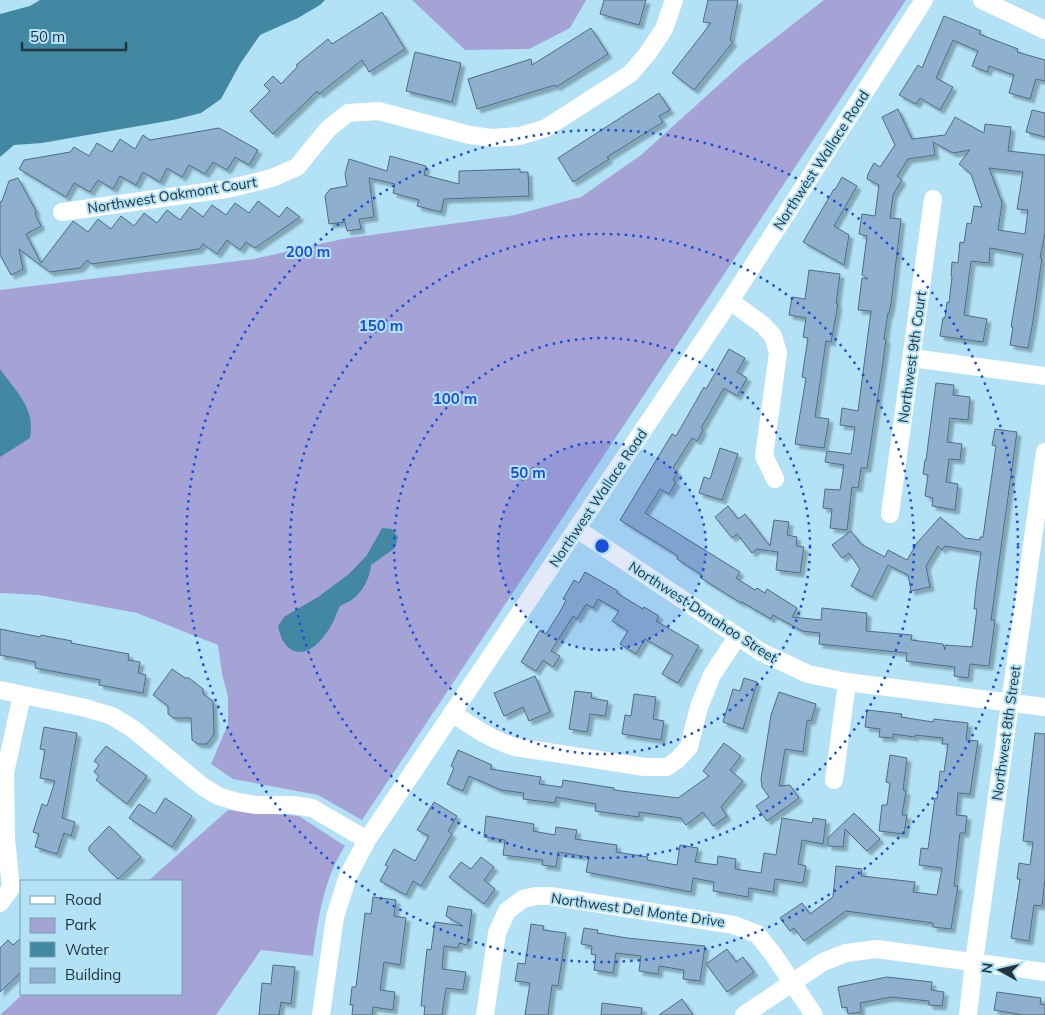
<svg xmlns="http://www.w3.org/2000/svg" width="1045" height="1015" viewBox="0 0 1045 1015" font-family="Mulish,sans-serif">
<defs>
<filter id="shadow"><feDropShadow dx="4" dy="4" stdDeviation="1" flood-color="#0004"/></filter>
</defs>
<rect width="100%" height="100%" fill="#b3e2f6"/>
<g fill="#a5a3d5">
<polygon points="412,0 586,0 570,28 529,49 465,50"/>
<polygon points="824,0 906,0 362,820 318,795 233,779 211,764 228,724 228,697 222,674 218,645 137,613 39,595 0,593 0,290 254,259 342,239 515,215 581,197 641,155 743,63"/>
<path d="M228,810l71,6 46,30c-21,32 -27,73 -32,110l-52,-6 -45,65h-216l23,-21h158v-113h-33z"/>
</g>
<g fill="#4288a3">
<polygon points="40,0 325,0 320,5 298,18 260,35 240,64 221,99 201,113 173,120 42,143 14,145 0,157 0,14 30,6"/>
<path d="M0,369c16,23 36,39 30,69l-30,19z"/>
<path d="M382,528l10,1 6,8 -3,11 -24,17c-1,13 -9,29 -21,36 -3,2 -7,3 -10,5 -3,5 -5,13 -8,18 -7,13 -22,33 -38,27 -10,-4 -14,-15 -16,-25l6,-9 34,-20 31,-23 18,-19z"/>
</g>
<g fill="#8eafcd" stroke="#4d6c87" fill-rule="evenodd" filter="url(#shadow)">
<polygon points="604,0 646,0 639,25 600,14"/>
<polygon points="708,0 738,0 730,40 733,42 694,90 672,73 711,23 703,22"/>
<polygon points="382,12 405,49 369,72 362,60 319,94 317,91 273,134 250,111 270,91 264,85 273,76 281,84 298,66 296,65 328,39 332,44"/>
<polygon points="944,16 981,31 979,34 1018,49 1017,52 1045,60 1045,81 1036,79 1030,99 1009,93 1014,75 989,66 987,72 972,66 978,51 953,40 936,78 953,87 940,110 920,98 916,104 899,95 918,65 922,68"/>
<polygon points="591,28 608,54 556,87 555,85 477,109 468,79 531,59 532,65"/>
<polygon points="415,52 461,63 452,102 406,91"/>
<polygon points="659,93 670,110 659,116 663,122 607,157 609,159 573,182 558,158"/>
<path d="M898,109l14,30 33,-4 10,-18 29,16 1,-9 26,3 -3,24 37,4v78l-5,25h2l-9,63 -5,27 -18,-3 3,-18h-2l12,-73 -33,-6 -1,15 -18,-2 -7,54 23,4 -4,23 -43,-6 3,-18h2l2,-16 2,1 3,-26 -1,-1 1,-14 6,1 2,-21 4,1 3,-20 4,1 3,-18 8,1 -11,-33 -12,-10 11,-14 -17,3 -20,-11 2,13 -27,4 -11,17 5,4 -9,15 -3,23 11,1 -10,85 -2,9h-1l-4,26h2l-4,30 -15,99h-6l-3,20 -6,-1 -5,43 -17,-2 2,-19 -9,-1 2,-19 15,1 4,-25 -19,-3 2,-11 24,3 4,-27 -15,-2 2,-17 16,3 13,-100 -13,-1 4,-32 6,1 -6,-4 5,-39 -8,-2 3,-20 13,2 4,-31 -12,-6 1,-5 6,-11 6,4 15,-22 -13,-28zM989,168l34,4 -6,37 11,1 -3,24 -27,-4 4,-27z"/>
<polygon points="1032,110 1045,113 1045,137 1026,132"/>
<polygon points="219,128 258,150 249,165 235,157 227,170 213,162 205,174 189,165 182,177 167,168 160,182 143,172 136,185 120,176 113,189 98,180 90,192 74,183 66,197 19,169 24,160 70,152 74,147 89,156 97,143 112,152 120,139 135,149 143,135 150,140"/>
<polygon points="390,156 426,166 424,175 459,184 459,171 520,169 520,172 528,172 529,196 444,199 441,212 417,206 419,200 393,193 395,184 369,178 374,217 359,219 361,229 347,231 345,222 329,224 325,196 330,189 347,186 345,174 349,159 387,171"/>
<polygon points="842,177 857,186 834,226 849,235 844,265 803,242 834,189 835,190"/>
<polygon points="18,178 36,211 35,214 41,226 26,234 41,263 73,221 88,232 98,219 111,229 121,216 134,226 144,213 157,223 167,210 180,220 190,207 203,217 212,205 226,215 235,203 249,213 258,201 279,217 287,207 300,217 255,248 246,242 240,250 227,240 217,254 203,244 199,249 92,264 87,260 80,268 50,272 19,249 23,269 11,275 0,255 0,202 2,201 9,181"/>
<polygon points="809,270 840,274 836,304 838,304 831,342 826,341 815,417 829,419 824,448 795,444 806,378 802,377 808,338 803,337 806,318 789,315 792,297 805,299"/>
<polygon points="729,349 745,358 737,372 747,378 737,396 724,388 701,428 703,430 697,441 692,438 673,468 678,472 673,480 676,482 669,494 660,489 645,513 740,572 736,578 755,590 757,588 765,593 767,589 797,608 792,617 821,620 822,608 867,613 866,631 912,635 911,640 943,644 945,650 945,645 972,647 977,609 974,609 976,589 981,552 945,546 942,550 938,546 926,566 930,587 911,591 908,575 888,565 872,597 851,586 860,569 849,553 842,558 832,545 851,531 861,544 885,557 888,550 907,560 917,543 940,517 965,538 980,540 980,537 983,537 996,446 992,445 995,429 1017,432 991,620 995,620 989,666 970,664 968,678 954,676 955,667 906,661 907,653 819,644 820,633 802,631 773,615 771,619 742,602 741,603 701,578 702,575 677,559 678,556 620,520 672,434 676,436 704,387 706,389"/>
<polygon points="936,383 954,385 953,395 970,397 968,420 950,418 947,442 962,444 960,460 949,459 946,482 958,484 955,510 932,506 933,498 925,496 928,475 923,474 925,460 926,460"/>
<polygon points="720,448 738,454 722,500 699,493 704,477 710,479"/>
<polygon points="728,506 738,519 745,514 770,546 774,520 789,522 787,535 797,537 796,546 804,547 800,573 776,570 778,552 757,549 752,553 737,534 732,538 715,517"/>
<polygon points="585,572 618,591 617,593 643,609 644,607 659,616 656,621 699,646 678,683 662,674 673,655 645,639 636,654 620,644 628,631 612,621 619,611 598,599 593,608 586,604 577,619 573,616 551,651 560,656 553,667 543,660 536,671 521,662 540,630 546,634 561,610 566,600 563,599 574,580 579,583"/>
<polygon points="0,629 40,637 41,635 72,641 71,643 129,654 128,660 140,662 138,673 146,675 143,693 99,685 100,680 35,668 36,662 0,655"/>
<polygon points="172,669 185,678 189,678 203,689 203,694 213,701 214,734 207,744 198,744 192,740 191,718 174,718 168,714 168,706 153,695"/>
<polygon points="535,676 550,712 529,721 523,707 504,716 494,693"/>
<polygon points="744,678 757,682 743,729 723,722 733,689 740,691"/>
<polygon points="575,691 592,693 591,698 608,701 605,716 590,714 587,732 569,729"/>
<polygon points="779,692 816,704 811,721 807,720 803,752 785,749 779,786 790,785 799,798 767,821 756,806 769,797 762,787 761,779 771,715"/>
<polygon points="634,694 656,697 653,719 664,721 661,740 622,734 625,715 631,716"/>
<polygon points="867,710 902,714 901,717 933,722 934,719 968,723 966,740 978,741 970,794 958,793 956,815 967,816 965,833 960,833 954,886 958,886 951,929 933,927 933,923 846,911 804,941 794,928 790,931 780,918 802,903 810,914 833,897 836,866 862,869 861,876 915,882 913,892 937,895 942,868 919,865 921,848 928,849 935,798 937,799 940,771 944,772 948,744 942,744 943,738 915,735 915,737 893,734 893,738 879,737 880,729 865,727"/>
<polygon points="44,727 77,733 62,818 75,822 71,836 64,833 57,854 35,847 39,834 33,832 42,804 47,806 55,781 40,778 45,750 40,749"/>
<polygon points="1035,733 1045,734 1045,878 1042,906 1034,905 1029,941 1011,938 1020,879 1017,879 1019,863 1030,865 1033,842 1023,841"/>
<polygon points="724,743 741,756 730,770 743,781 721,807 727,816 713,826 703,812 686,825 681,818 639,812 639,817 595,811 596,804 556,797 555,803 523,799 524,793 501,790 469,776 463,791 447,784 454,768 451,766 458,750 492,765 490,769 541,777 539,784 562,787 563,780 614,788 614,790 678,798 709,776 703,771"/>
<polygon points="106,746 147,776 127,804 96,780 99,776 94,772 99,765 94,761"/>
<polygon points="890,755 907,758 903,790 906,791 902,815 907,815 904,834 879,831 882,805 887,805 890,783 886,782"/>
<polygon points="165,798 192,816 172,847 129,818 139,804 155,814"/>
<polygon points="434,802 457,816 448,831 452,834 421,886 413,881 406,895 380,881 388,866 385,865 394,849 415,861 429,836 417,830"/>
<polygon points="854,813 880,839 867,851 845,829 843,847 828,846 828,838"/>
<polygon points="486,816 534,824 533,831 555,835 556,827 577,830 575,839 617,845 616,852 648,857 647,860 677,865 680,845 698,848 695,862 717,865 718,856 736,859 735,869 761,873 764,853 776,855 782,818 812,823 813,818 826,820 823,844 802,840 798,864 806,866 803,883 775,879 773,892 749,888 748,897 713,891 714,882 693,878 691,892 586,872 589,857 558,852 556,867 542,865 543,860 503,855 505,840 484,837"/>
<polygon points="109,826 141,857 118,879 89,851 89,847"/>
<polygon points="481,857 494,867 484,880 495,889 484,904 449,877 461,862 471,869"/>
<polygon points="373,897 396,900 394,916 406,918 400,965 384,962 380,990 395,992 393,1010 373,1007 372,1015 352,1015 353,1005 350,1005 352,987 356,987 365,913 371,914"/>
<polygon points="448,906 472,910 467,945 459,943 458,948 444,946 442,969 466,972 463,990 446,988 442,1015 424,1015 425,1006 421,1006 423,985 427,949 431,950 435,922 463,926 446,916"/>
<polygon points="531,924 544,926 543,930 566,933 558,986 552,985 548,1015 525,1015 530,983 515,981 518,963 525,964"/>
<polygon points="584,928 598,930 597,933 627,938 705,946 700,981 683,979 684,970 659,966 658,974 639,971 641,956 616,953 613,973 594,970 596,955 591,954 592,946 581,944"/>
<polygon points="21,938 21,972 0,992 0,948 8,940 13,945"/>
<polygon points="727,949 736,962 743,957 754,972 727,992 706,964"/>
<polygon points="273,965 295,967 291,1004 281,1002 279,1015 259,1015 262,983 271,984"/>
<polygon points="887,977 932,982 931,990 944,992 942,1006 929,1005 929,1001 891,997 860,1003 861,1012 848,1014 847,1007 842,1008 838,987"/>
<polygon points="997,992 1041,998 1040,1004 1045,1005 1045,1015 1023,1015 994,1010"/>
<polygon points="682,999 693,1015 659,1015"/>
<polygon points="602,1003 642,1008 641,1015 601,1015"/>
</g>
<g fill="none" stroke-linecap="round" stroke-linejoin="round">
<g stroke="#fff" stroke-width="18">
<polyline points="982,0 1045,30"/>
<polyline points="62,212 227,189 272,178 297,167 328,129 348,113 378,111 470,135 492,138 520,136 546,128 630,74 648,53 664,29 674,0"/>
<polyline points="730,301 763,325 773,336 778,353 764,456 775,479"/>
<polyline points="912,358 1045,376"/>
<polyline points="890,514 933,199"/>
<polyline points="577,529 761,652 808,674 847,682 1045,707"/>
<polyline points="0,690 86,708 112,716 133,729 202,786 218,796 238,802 256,805 293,805 312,808 367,840"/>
<path d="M452,713c21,14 39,27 63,34l130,20h22l10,-7 12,-13 10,-40 13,-32 25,-38"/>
<polyline points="834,780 847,682"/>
<polyline points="0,903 11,888 6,839 5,773 22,695"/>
<polyline points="321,1015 335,917 348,876 367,840 730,301 924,0"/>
<polyline points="485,1015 497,933 507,911 523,899 536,896 550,896 734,925 757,934 773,954 814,1015"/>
<polyline points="744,1015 823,962 846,953 877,949 1045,972"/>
<polyline points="968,1015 974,962 1045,452"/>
</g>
</g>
<circle cx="602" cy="546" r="104" fill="#1d4ed8" fill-opacity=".12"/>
<g fill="none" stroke="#1d4ed8" stroke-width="2.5" stroke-dasharray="2.5 5">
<circle cx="602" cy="546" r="104"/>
<circle cx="602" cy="546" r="208"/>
<circle cx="602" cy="546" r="312"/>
<circle cx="602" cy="546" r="416"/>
</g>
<g text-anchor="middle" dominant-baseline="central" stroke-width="4" stroke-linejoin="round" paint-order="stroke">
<g font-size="14" fill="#23363e" stroke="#b3e2f6">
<text transform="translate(821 160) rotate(-57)">Northwest Wallace Road</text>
<text transform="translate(172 195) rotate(-9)">Northwest Oakmont Court</text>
<text transform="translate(912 357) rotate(-82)">Northwest 9th Court</text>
<text transform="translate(598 498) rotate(-56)">Northwest Wallace Road</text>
<text transform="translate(703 612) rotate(33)">Northwest Donahoo Street</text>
<text transform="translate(1006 733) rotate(-82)">Northwest 8th Street</text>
<text transform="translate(638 910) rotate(8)">Northwest Del Monte Drive</text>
</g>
</g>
<circle cx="602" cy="546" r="8" fill="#1d4ed8" stroke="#b3e2f6" stroke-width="2.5"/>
<g font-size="15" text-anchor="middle" font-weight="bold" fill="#1d4ed8" stroke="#b3e2f6" stroke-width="4" stroke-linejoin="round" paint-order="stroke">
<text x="308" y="257">200 m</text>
<text x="381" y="331">150 m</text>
<text x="455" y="404">100 m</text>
<text x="528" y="478">50 m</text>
</g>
<rect x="20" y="880" width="162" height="115" fill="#b3e2f6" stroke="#799dac"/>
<rect x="30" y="896" width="25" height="8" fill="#ffffff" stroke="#799dac"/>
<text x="65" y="905" font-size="15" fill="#23363e">Road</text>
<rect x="30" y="918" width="25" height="15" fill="#a5a3d5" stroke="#799dac"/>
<text x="65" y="930" font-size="15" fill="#23363e">Park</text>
<rect x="30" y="942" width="25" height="15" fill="#4288a3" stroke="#799dac"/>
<text x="65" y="955" font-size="15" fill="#23363e">Water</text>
<rect x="30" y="968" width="25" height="15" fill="#8eafcd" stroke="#799dac"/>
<text x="65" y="980" font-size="15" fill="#23363e">Building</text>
<g transform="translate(1000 970) rotate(278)" stroke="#b3e2f6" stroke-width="4" paint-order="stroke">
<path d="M0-4L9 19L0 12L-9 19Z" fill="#23363e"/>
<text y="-8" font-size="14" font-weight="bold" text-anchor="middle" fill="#23363e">N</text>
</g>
<path d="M22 42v8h104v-8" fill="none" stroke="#23363e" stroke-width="2.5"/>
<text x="30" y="42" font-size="15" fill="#23363e" stroke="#b3e2f6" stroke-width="4" paint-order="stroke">50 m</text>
</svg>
